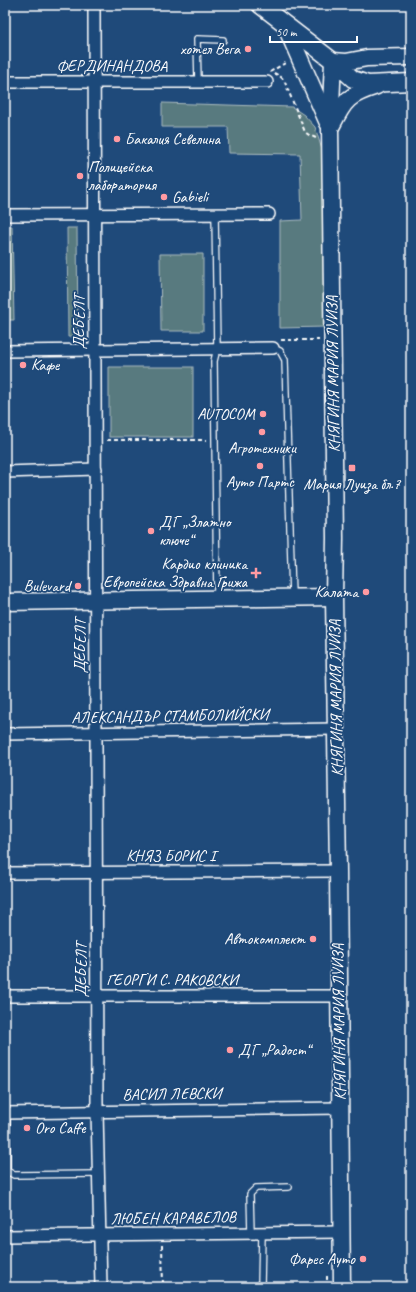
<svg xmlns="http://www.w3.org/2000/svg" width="416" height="1292" viewBox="0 0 416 1292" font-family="Caveat,sans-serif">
<rect width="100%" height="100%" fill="#1f4a7a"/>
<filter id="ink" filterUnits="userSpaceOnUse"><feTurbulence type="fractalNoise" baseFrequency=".025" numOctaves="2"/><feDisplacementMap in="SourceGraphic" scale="8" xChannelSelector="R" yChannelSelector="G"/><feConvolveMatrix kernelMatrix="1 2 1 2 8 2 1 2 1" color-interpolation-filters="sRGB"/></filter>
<g filter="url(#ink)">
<g fill="#597a7f" stroke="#acbcbf">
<polygon points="162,103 292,107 304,115 315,127 323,153 326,327 280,328 280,221 302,220 300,154 229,153 228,127 162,127"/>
<polygon points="5,226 12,226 14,320 5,320"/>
<polygon points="67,228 77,228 78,337 68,337"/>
<polygon points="160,254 203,254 203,331 161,331"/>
<rect x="109" y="367" width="84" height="70"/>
</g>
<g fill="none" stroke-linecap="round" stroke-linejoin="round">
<defs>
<g id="lane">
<polyline points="198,82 197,39 223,40"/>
<polyline points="215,214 217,349 214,361 217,597"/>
<polyline points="273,348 280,351 285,360 292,596"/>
<polyline points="7,1113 7,1171 14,1175 99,1174"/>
<polyline points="251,1233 250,1194 256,1188 289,1187"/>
<polyline points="261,1287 262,1233"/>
</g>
<g id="street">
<polyline points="94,5 97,1111 101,1287"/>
<polyline points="5,82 267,82"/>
<polyline points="5,215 269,214"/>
<polyline points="5,351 273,348"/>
<polyline points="5,472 96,469"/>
<polyline points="5,734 336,729"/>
<polyline points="5,873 338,871"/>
<polyline points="5,996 339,996"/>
<polyline points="5,1113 340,1108"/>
<polyline points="5,1236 341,1232"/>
</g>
<g id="secondary">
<polyline points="260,5 333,61 353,79 368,84 411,82"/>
<polyline points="286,27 328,123"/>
<polyline points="333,61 330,128 335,538 334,597 338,871 342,1287"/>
<polyline points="333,61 346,62 367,58 411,57"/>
<path d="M332,125c13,-26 17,-30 45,-39"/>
<polyline points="5,602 334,597"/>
</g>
</defs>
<use href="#lane" stroke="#fff" stroke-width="8"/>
<use href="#street" stroke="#fff" stroke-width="14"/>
<use href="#secondary" stroke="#fff" stroke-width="19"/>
<g stroke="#fff" stroke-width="2" stroke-dasharray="4 3" stroke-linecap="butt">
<polyline points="270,72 287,62"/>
<polyline points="274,73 280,76 284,80 305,132 309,135 316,138"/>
<polyline points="5,299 6,303 7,340"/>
<polyline points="281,340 319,340"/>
<polyline points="107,440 206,440"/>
<polyline points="162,1245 163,1287"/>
<polyline points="327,1287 327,1276"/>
</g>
<use href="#lane" stroke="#1f4a7a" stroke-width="5.5"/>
<use href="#street" stroke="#1f4a7a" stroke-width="11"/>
<use href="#secondary" stroke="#1f4a7a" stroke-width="16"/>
</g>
</g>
<g fill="#ff9aa2" stroke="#1f4a7a" stroke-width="1.5">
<circle cx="248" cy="49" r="4"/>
<circle cx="117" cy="139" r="4"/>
<circle cx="80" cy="176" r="4"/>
<circle cx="164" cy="197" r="4"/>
<circle cx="23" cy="365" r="4"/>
<circle cx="263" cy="414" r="4"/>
<circle cx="262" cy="432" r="4"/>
<circle cx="260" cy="466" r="4"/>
<rect x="348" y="464" width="8" height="8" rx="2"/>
<circle cx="151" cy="531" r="4"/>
<path d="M254 567h4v4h4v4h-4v4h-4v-4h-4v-4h4z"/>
<circle cx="78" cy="586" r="4"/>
<circle cx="366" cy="592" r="4"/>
<circle cx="313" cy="939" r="4"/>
<circle cx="230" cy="1050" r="4"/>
<circle cx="27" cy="1128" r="4"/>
<circle cx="363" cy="1259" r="4"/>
</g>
<g text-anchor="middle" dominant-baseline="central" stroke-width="3.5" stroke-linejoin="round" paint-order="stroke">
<g font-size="16" fill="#fff" stroke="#1f4a7a" text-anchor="end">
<text x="240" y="49">хотел Вега</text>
<text x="125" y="139" text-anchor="start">Бакалия Севелина</text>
<text x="88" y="167" text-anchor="start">Полицейска<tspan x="88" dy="18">лаборатория</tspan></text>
<text x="172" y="197" text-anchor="start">Gabieli</text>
<text x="31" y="365" text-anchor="start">Кафе</text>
<text x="255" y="414">AUTOCOM</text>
<text x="262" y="448" text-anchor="middle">Агротехники</text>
<text x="260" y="482" text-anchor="middle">Ауто Партс</text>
<text x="352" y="484" text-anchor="middle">Мария Луиза бл.7</text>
<text x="159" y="522" text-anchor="start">ДГ „Златно<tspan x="159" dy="18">ключе“</tspan></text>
<text x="247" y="564">Кардио клиника<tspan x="247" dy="18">Европейска Здравна Грижа</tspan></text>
<text x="70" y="586">Bulevard</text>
<text x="358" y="592">Калата</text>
<text x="305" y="939">Автокомплект</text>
<text x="238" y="1050" text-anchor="start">ДГ „Радост“</text>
<text x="35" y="1128" text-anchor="start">Oro Caffe</text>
<text x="355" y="1259">Фарес Ауто</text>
</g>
<g font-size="16" fill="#fff" stroke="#1f4a7a">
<text x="112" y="66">ФЕРДИНАНДОВА</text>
<text transform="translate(79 322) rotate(-90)">ДЕБЕЛТ</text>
<text transform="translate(333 374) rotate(-91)">КНЯГИНЯ МАРИЯ ЛУИЗА</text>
<text transform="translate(80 646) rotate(-90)">ДЕБЕЛТ</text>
<text transform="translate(336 698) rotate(-91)">КНЯГИНЯ МАРИЯ ЛУИЗА</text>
<text transform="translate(170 716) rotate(-1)">АЛЕКСАНДЪР СТАМБОЛИЙСКИ</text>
<text x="171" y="856">КНЯЗ БОРИС I</text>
<text transform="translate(81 970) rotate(-90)">ДЕБЕЛТ</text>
<text x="172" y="980">ГЕОРГИ С. РАКОВСКИ</text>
<text transform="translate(339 1022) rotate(-91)">КНЯГИНЯ МАРИЯ ЛУИЗА</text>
<text transform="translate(172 1094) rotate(-1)">ВАСИЛ ЛЕВСКИ</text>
<text transform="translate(173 1218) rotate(-1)">ЛЮБЕН КАРАВЕЛОВ</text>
</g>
</g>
<rect width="416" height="1292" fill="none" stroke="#1f4a7a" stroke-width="20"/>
<rect x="10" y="10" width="396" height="1272" fill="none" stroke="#fff" stroke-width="1.5" filter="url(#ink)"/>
<path d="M270 36v6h87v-6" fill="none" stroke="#ffffff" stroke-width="2"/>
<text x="276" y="36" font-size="12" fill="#ffffff" stroke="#1f4a7a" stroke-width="3" paint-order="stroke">50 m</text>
</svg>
